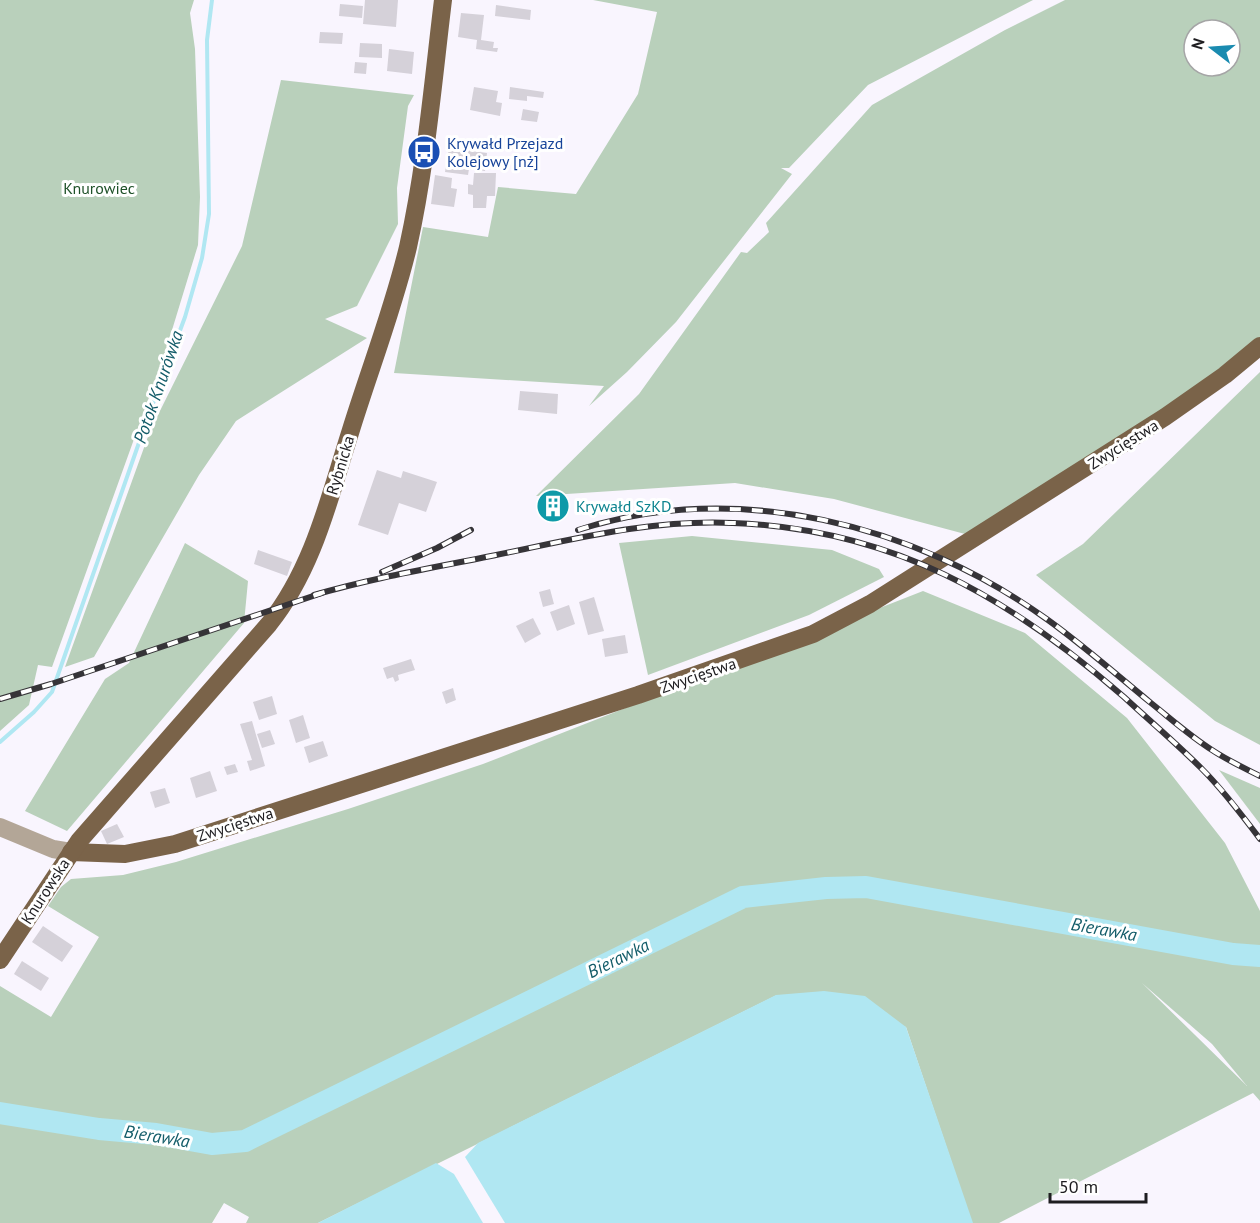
<svg xmlns="http://www.w3.org/2000/svg" width="1260" height="1223" viewBox="0 0 1260 1223" font-family="'PT Sans',sans-serif">
<rect width="100%" height="100%" fill="#f9f5fe"/>
<g fill="#b9d0bb" fill-rule="evenodd">
<polygon points="0,0 194,0 190,13 195,49 200,197 198,245 165,353 52,667 38,665 29,705 0,731"/>
<polygon points="593,0 1033,0 868,85 789,168 781,168 792,174 676,322 627,372 589,406 604,386 394,373 423,227 488,237 498,187 576,194 638,94 657,12"/>
<path d="M1065,0h195v338l-12,12 -130,91 -153,93 -131,-35 -99,-16 -199,13 103,-102 102,-142 6,1 22,-21 -3,-9 106,-118 133,-75zM1194,30h36v36h-36z"/>
<polygon points="281,80 414,95 408,106 397,188 398,224 357,306 325,319 367,338 236,421 199,475 94,657 65,667 150,431 242,246"/>
<polygon points="1260,372 1260,745 1215,721 1036,575 1083,544"/>
<polygon points="692,536 832,550 879,569 884,577 809,615 648,675 619,543"/>
<polygon points="185,543 248,581 244,623 67,831 25,811 105,679 129,663"/>
<path d="M923,591l102,42 102,85 98,125 35,68v190l-7,-8 -254,130h-27l-66,-196 -129,-32 -459,228h-72l3,-6 -25,-14 -12,20h-212v-237l51,31 48,-80 -51,-31 13,-19 10,-8 52,-4 53,-13 172,-53 135,-45zM1142,983l70,61 35,42z"/>
<polygon points="1219,770 1260,788 1260,824"/>
</g>
<g fill="#b0e7f2">
<polygon points="824,991 865,996 906,1027 973,1223 505,1223 465,1157 478,1143 776,995"/>
<polygon points="436,1163 454,1174 483,1223 318,1223"/>
</g>
<g fill="none" stroke-linecap="round" stroke-linejoin="round">
<polyline stroke="#b0e7f2" stroke-width="4" points="0,742 34,712 52,692 149,414 185,317 202,258 209,214 207,40 212,0"/>
<polyline stroke="#b0e7f2" stroke-width="22" points="0,1113 99,1129 156,1134 212,1144 245,1141 743,897 826,888 866,887 1233,954 1260,956"/>
</g>
<g fill="#d5d1d9">
<polygon points="365,0 398,0 396,27 363,24"/>
<polygon points="340,4 363,6 362,18 339,16"/>
<polygon points="496,5 531,10 530,20 495,16"/>
<polygon points="461,13 484,15 481,40 494,42 493,48 498,48 497,52 476,49 477,40 458,37"/>
<polygon points="320,32 343,33 342,44 319,43"/>
<polygon points="360,43 382,44 382,58 359,57"/>
<polygon points="389,49 414,52 412,74 387,71"/>
<polygon points="355,62 367,63 366,74 354,73"/>
<polygon points="474,87 498,91 496,102 502,103 500,116 470,110"/>
<polygon points="510,87 544,92 543,98 527,96 527,101 509,99"/>
<polygon points="523,109 539,112 537,122 521,120"/>
<polygon points="449,148 487,153 485,171 469,169 468,175 445,172"/>
<polygon points="474,173 496,173 495,196 487,196 486,208 473,208 473,195 468,194 468,184 473,185"/>
<polygon points="435,175 452,178 451,188 457,189 454,207 431,204"/>
<polygon points="520,391 558,394 557,414 518,410"/>
<polygon points="377,470 401,478 403,471 437,482 426,512 399,503 388,535 358,525"/>
<polygon points="559,498 562,509 547,514 543,504"/>
<polygon points="258,550 292,562 287,576 254,564"/>
<polygon points="550,589 554,604 543,607 539,592"/>
<polygon points="594,597 604,631 588,635 579,602"/>
<polygon points="569,605 575,624 557,631 550,612"/>
<polygon points="533,618 541,634 525,643 516,626"/>
<polygon points="625,635 628,653 605,657 602,639"/>
<polygon points="411,659 415,670 398,675 399,680 395,682 393,677 387,679 383,668"/>
<polygon points="453,688 456,700 446,704 442,692"/>
<polygon points="272,696 277,714 259,720 253,702"/>
<polygon points="303,715 310,738 296,743 289,720"/>
<polygon points="252,721 265,766 250,771 247,761 252,760 240,724"/>
<polygon points="270,730 275,744 262,748 257,734"/>
<polygon points="323,741 328,756 309,763 304,747"/>
<polygon points="235,764 238,772 227,775 224,767"/>
<polygon points="210,771 217,791 196,798 190,778"/>
<polygon points="165,788 170,803 155,808 150,792"/>
<polygon points="117,824 124,837 107,844 101,831"/>
<polygon points="43,926 73,946 62,962 32,942"/>
<polygon points="22,961 49,978 41,991 14,974"/>
</g>
<g fill="none" stroke-linecap="round" stroke-linejoin="round">
<polyline stroke="#b3a697" stroke-width="18" points="0,827 53,849 71,852"/>
<g stroke="#7a6349" stroke-width="18">
<polyline points="71,852 125,854 175,844 638,695 813,634 870,604 1165,417 1225,375 1260,346"/>
<path d="M0,960l79,-119 190,-217c44,-55 60,-125 81,-191 19,-62 43,-123 58,-186 18,-81 25,-165 35,-247"/>
</g>
<defs>
<g id="rail">
<path d="M578,530c159,-51 337,-6 470,90 36,26 69,55 103,83 20,16 39,33 61,47 15,10 32,18 48,26"/>
<polyline points="382,572 437,548 471,530"/>
<path d="M314,595c58,-17 118,-27 177,-39 80,-16 159,-37 242,-33 158,6 275,73 391,174 26,24 53,47 78,72 21,21 40,46 58,70"/>
<polyline points="0,699 51,684 322,593"/>
</g>
</defs>
<use href="#rail" stroke="#363438" stroke-width="6"/>
<use href="#rail" stroke="#fff" stroke-width="4" stroke-dasharray="11" stroke-linecap="butt"/>
</g>
<defs>
<symbol id="bus-disc" viewBox="-11 -11 22 22"><circle r="9.5" fill="#1a4fb4" stroke="#fff"/><path d="M-5-6H5V4H4V6H2V4H-2V6H-4V4H-5ZM-3.5-4V0h7V-4ZM-3.5 1.2v1.5H-2V1.2ZM2 1.2v1.5H3.5V1.2Z" fill="#fff"/></symbol>
<symbol id="building-disc" viewBox="-11 -11 22 22"><circle r="9.5" fill="#0f9aa8" stroke="#fff"/><path d="M-4-6H4V6H1V3H-1V6H-4ZM-2.5-4.3h1.7v1.8h-1.7ZM.8-4.3h1.7v1.8H.8ZM-2.5-1h1.7V.8h-1.7ZM.8-1h1.7V.8H.8Z" fill="#fff"/></symbol>
</defs>
<g fill-rule="evenodd">
<use href="#bus-disc" x="405" y="133" width="38" height="38"/>
<use href="#building-disc" x="534" y="487" width="38" height="38"/>
</g>
<g text-anchor="middle" dominant-baseline="central" stroke-width="6" stroke-linejoin="round" paint-order="stroke">
<g font-size="16" fill="#164399" stroke="#fff" text-anchor="start">
<text x="447" y="143">Krywałd Przejazd<tspan x="447" dy="18">Kolejowy [nż]</tspan></text>
</g>
<g font-size="16" fill="#1f5229" stroke="#fff">
<text x="99" y="188">Knurowiec</text>
</g>
<g font-size="16" fill="#1e1d20" stroke="#fff">
<text transform="translate(1123 444) rotate(-32)">Zwycięstwa</text>
<text transform="translate(340 465) rotate(-73)">Rybnicka</text>
<text transform="translate(698 675) rotate(-19)">Zwycięstwa</text>
<text transform="translate(235 824) rotate(-18)">Zwycięstwa</text>
<text transform="translate(45 891) rotate(-57)">Knurowska</text>
</g>
<g font-size="16" fill="#0d838f" stroke="#fff" text-anchor="start">
<text x="576" y="506">Krywałd SzKD</text>
</g>
<g font-size="18" font-style="italic" fill="#135c69" stroke="#fff">
<text transform="translate(158 387) rotate(-71)">Potok Knurówka</text>
<text transform="translate(1104 929) rotate(10)">Bierawka</text>
<text transform="translate(618 958) rotate(-26)">Bierawka</text>
<text transform="translate(157 1136) rotate(9)">Bierawka</text>
</g>
</g>
<g transform="translate(1212 48) rotate(287)"><circle r="28" fill="#ffffff" stroke="#a5a5a6" stroke-width="1.5"/>
<path d="M0-4.5L10 22L0 15L-10 22Z" fill="#1a8bb0"/>
<text y="-9" font-size="16" font-weight="bold" text-anchor="middle" fill="#1e1d20">N</text>
</g>
<path d="M1050 1193v9h96v-9" fill="none" stroke="#1e1d20" stroke-width="3"/>
<text x="1059" y="1193" font-size="18" fill="#1e1d20" stroke="#ffffff" stroke-width="4.5" paint-order="stroke">50 m</text>
</svg>
